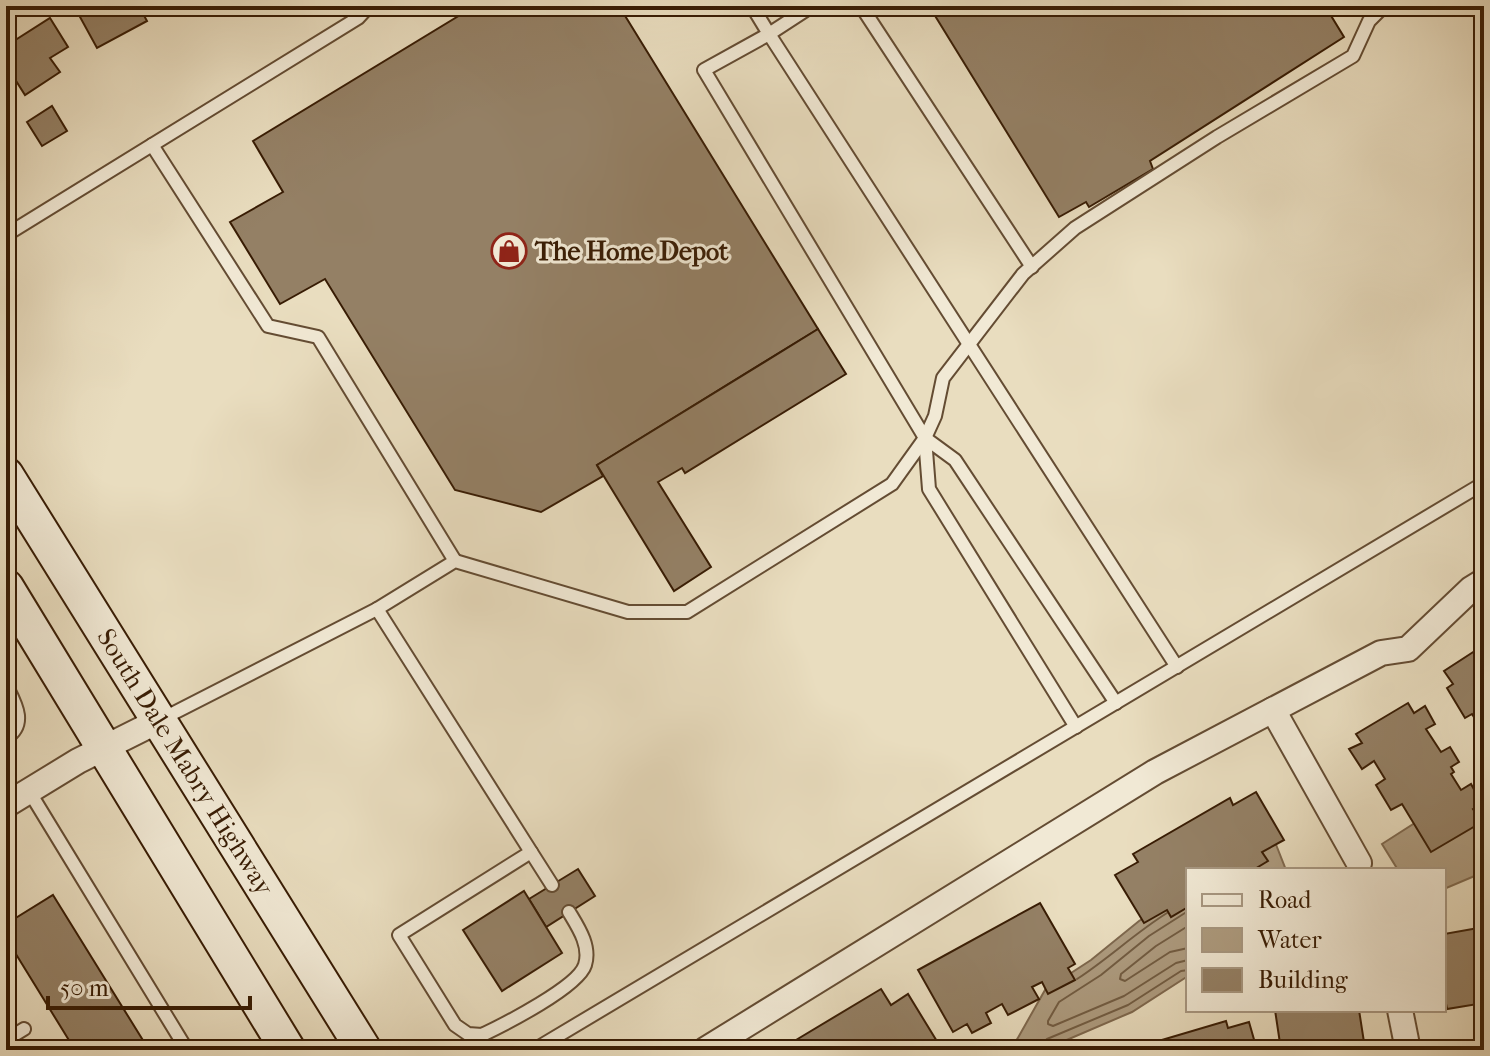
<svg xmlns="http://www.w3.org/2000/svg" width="1490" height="1056" viewBox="0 0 1490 1056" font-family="'IM FELL French Canon',serif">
<rect width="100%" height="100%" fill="#e9ddbf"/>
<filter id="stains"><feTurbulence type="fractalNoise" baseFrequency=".0025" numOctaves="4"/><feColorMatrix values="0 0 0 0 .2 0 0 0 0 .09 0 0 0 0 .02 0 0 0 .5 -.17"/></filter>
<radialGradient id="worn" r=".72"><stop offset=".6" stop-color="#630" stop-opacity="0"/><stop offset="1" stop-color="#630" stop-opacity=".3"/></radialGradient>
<g fill="#ad9b7f" stroke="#7e684e" stroke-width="2">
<polygon points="1468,789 1484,800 1484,872 1444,889 1444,870 1398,870 1382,844"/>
<polygon points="1275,842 1286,870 1219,870"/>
<polygon points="1188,890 1188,976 1132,1012 1062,1042 1040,1050 1011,1050 1045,990 1091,960 1139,921"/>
</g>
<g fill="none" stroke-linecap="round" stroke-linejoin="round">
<g stroke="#725c42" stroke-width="2">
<polyline points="1188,911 1149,936 1101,975 1059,1002 1048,1021 1048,1024 1053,1026 1124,996 1176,963 1188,960"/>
<polyline points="1188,926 1156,946 1121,974 1120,979 1125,981 1170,952 1188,948"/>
<path d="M1077,979c31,-20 58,-46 90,-66"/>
<polyline points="1042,1050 1043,1043 1047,1039 1128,1005 1181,971 1188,970"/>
</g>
</g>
<g fill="#948065" stroke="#381c04" stroke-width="2">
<polygon points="74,6 139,6 147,21 97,48"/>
<polygon points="475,6 619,6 818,329 597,465 603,476 541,512 455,490 325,279 280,304 230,222 283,192 253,141"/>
<polygon points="929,6 1343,6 1330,14 1344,37 1150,161 1153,169 1089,207 1086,202 1059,217"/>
<polygon points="50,18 68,47 50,58 60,72 25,95 6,65 6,46"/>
<polygon points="52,106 67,131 42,146 27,122"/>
<polygon points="818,329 846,374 685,473 682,468 658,482 711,567 674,591 597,465"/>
<polygon points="1484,645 1484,725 1480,727 1472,714 1465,718 1447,688 1453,684 1444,671"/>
<polygon points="1408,703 1414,713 1425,706 1435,724 1426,729 1441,752 1450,747 1459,762 1451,767 1454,772 1451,774 1461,790 1471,784 1482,804 1473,809 1482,822 1431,852 1402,804 1391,810 1376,785 1385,779 1374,761 1362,769 1349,749 1362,743 1356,734"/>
<polygon points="1256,792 1284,840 1262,852 1268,861 1253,870 1188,870 1188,907 1171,917 1167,910 1144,923 1115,875 1138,862 1133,854 1230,798 1233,805"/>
<polygon points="578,869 595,896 546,927 529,899"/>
<polygon points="524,891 562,953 502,991 463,930"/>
<polygon points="53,895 149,1050 75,1050 6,938 6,924"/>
<polygon points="1040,903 1075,964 1068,968 1075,980 1048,994 1042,982 1032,987 1039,999 1008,1015 1002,1004 986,1013 991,1023 972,1033 967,1024 953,1032 918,970"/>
<polygon points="1484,927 1484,1003 1447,1009 1444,993 1444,934"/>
<polygon points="881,989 891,1005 908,994 938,1043 927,1050 802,1050 796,1040"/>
<polygon points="1275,1010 1359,1010 1364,1042 1354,1043 1355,1050 1281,1050"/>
<polygon points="1226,1021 1228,1028 1249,1022 1257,1050 1128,1050"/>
</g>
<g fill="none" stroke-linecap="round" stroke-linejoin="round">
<defs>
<g id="lane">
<polyline points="752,6 769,34 704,70 925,438 955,460 1116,703"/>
<polyline points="812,6 769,34 1177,667"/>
<polyline points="861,6 1032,267"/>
<polyline points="1478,6 1484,16"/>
<polyline points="152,145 268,326 318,337 455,561"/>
<polyline points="6,235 358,18 369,6"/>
<polyline points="925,438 929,489 1076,727"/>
<path d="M377,609l154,243 -132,83 56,90 13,9 14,1c23,-11 96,-48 103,-70 6,-19 -7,-38 -16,-53"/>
<path d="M6,685c9,18 22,39 0,53"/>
<polyline points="162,719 377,609 455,561 628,612 687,612 892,484 925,438 935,416 943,378 1023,274 1075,228 1217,137 1353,56 1369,21 1384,6"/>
<polyline points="29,791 187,1050"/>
<polyline points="531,852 552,885"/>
<polyline points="6,1040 24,1029"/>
<polyline points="534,1050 1484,483"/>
</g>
<g id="street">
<polyline points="1273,710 1359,863"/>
<polyline points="6,805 78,761 158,721"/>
<polyline points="1400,1010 1408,1050"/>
<polyline points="705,1050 1155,772 1381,653 1408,649 1471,589 1484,581"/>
</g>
<g id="secondary">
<polyline points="6,475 364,1050"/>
<polyline points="6,587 288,1050"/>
</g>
</defs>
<use href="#lane" stroke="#644c33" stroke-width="16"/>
<use href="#street" stroke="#644c33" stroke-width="28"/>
<use href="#secondary" stroke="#381c04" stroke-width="38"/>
<use href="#lane" stroke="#f1e9d5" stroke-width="12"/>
<use href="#street" stroke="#f1e9d5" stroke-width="24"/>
<use href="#secondary" stroke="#f1e9d5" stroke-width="34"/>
</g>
<defs>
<symbol id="shop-ring" viewBox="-11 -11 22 22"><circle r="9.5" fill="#f1e9d5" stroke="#8f2418" stroke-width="1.5"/><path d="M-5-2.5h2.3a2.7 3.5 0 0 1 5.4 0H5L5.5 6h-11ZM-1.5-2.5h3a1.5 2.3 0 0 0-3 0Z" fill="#8f2418"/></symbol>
</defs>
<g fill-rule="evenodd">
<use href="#shop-ring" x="489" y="231" width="40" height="40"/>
</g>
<g text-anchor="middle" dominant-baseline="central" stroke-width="6" stroke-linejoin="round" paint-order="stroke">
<g font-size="26" font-weight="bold" fill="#381c04" stroke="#f1e9d5" text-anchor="start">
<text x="535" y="251">The Home Depot</text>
</g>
<g font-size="26" fill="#381c04" stroke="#f1e9d5">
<text transform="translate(185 762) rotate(58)">South Dale Mabry Highway</text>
</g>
</g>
<rect width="1490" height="1056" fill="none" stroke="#e9ddbf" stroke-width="32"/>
<rect x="8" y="8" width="1474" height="1040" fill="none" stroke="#381c04" stroke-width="4"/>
<rect x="16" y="16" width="1458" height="1024" fill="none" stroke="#381c04" stroke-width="2"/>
<rect x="1186" y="868" width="260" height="144" fill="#f1e9d5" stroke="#a79781" stroke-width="2"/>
<rect x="1202" y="894" width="40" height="12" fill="#f1e9d5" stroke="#a79781" stroke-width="2"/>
<text x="1258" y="908" font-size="24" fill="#381c04">Road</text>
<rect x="1202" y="928" width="40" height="24" fill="#ad9b7f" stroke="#a79781" stroke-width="2"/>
<text x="1258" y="948" font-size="24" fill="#381c04">Water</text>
<rect x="1202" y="968" width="40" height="24" fill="#948065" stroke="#a79781" stroke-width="2"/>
<text x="1258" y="988" font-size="24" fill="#381c04">Building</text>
<path d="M48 996v12h202v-12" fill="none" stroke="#381c04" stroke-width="4"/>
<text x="60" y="996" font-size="24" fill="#381c04" stroke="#f1e9d5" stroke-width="6" paint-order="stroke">50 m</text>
<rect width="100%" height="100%" filter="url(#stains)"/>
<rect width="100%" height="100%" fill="url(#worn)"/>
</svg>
